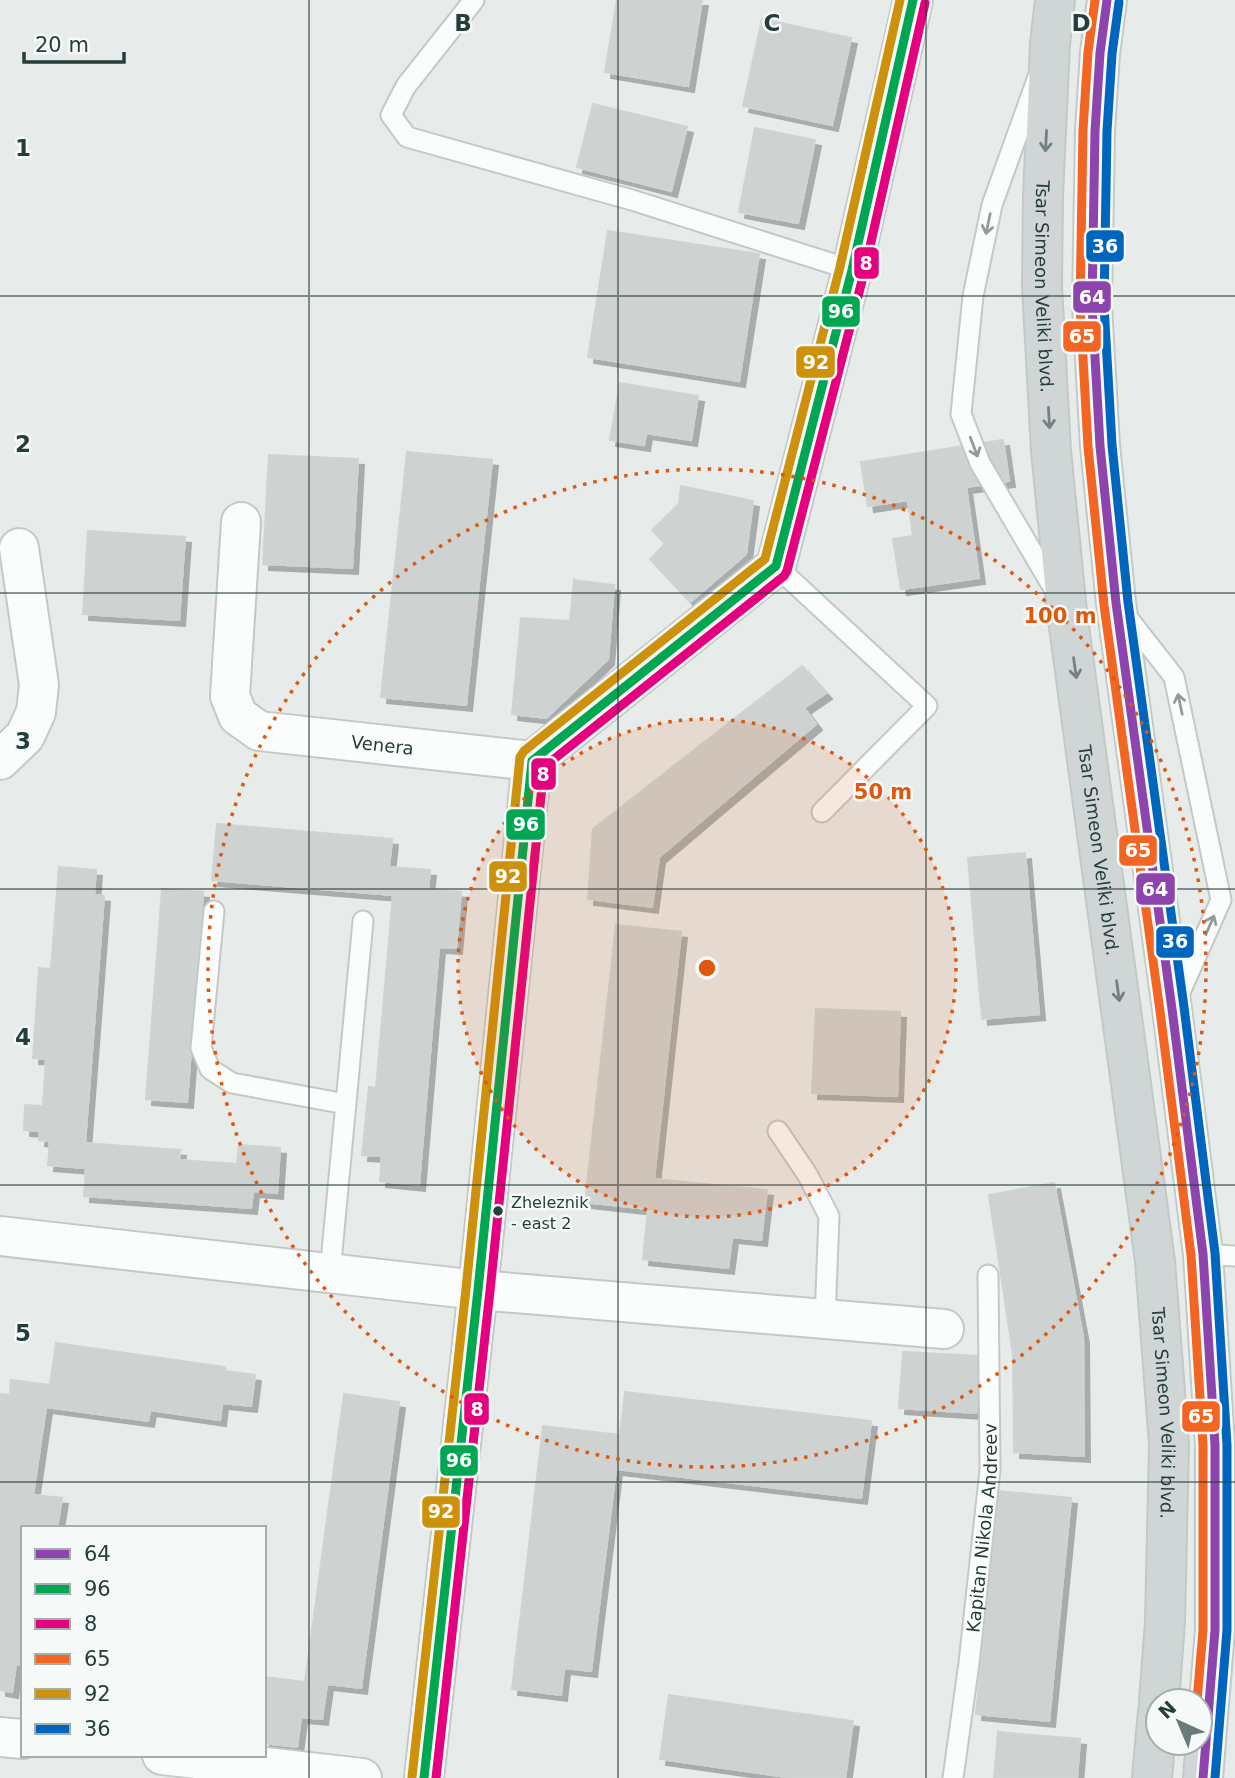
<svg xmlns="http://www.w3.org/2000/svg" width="1235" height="1778" viewBox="0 0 1235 1778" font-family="'DejaVu Sans',sans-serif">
<defs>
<filter id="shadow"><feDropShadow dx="6" dy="6" stdDeviation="0" flood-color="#0004"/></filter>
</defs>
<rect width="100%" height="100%" fill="#e7ebea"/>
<g fill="#ced2d1" stroke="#cfd4d3" stroke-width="2" filter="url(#shadow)">
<polygon points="617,0 702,0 688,86 605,72"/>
<polygon points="762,19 851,38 832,125 743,106"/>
<polygon points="593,104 687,127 671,191 577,167"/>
<polygon points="755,128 815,140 798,223 739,212"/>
<polygon points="608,231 759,254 739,381 588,357"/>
<polygon points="620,383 698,396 691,440 646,433 644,445 610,440"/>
<polygon points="1003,440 1009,481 966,487 979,578 901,589 893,539 913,536 908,500 868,506 861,462"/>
<polygon points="407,452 492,460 466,705 381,697"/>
<polygon points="269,455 358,459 352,568 263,564"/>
<polygon points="681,486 753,501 746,554 690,602 650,559 665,544 652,530 679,504"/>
<polygon points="88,531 185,537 179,620 83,614"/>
<polygon points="574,580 614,585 608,659 546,718 512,714 521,618 570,621"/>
<polygon points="802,666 826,693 804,708 816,724 659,857 652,907 588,899 593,829"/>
<polygon points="217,824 392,839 389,867 430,870 428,889 461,892 456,948 439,947 419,1185 380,1181 382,1156 362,1155 369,1087 376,1088 393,895 212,880"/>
<polygon points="1025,853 1039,1014 982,1019 968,858"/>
<polygon points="59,867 96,870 94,895 104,896 85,1143 180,1150 179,1160 237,1164 239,1145 280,1148 277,1193 253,1191 251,1208 84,1196 86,1168 48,1165 50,1141 39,1140 40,1131 24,1130 25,1105 43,1106 46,1059 33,1058 39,968 51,969"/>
<polygon points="162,889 203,892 187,1102 146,1099"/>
<polygon points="616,925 681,932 654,1179 767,1190 761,1240 732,1237 728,1268 643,1259 648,1209 585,1202"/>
<polygon points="816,1009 900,1012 897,1096 812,1093"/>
<polygon points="1054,1183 1083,1337 1084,1456 1014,1452 1013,1355 989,1195"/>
<polygon points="56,1343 225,1367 225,1371 255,1375 251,1406 222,1403 220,1420 150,1410 148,1421 46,1407 33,1495 62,1498 57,1528 23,1528 23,1665 16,1664 12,1692 0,1690 0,1394 10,1395 11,1380 50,1385"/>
<polygon points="903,1352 980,1356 976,1413 899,1408"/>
<polygon points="625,1392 871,1421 861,1498 616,1469 591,1671 564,1668 561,1695 512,1689 543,1426 620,1435"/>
<polygon points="344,1394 399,1402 361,1688 327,1684 322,1719 301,1717 297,1747 264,1743 264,1677 305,1682"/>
<polygon points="998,1491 1071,1498 1049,1721 976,1714"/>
<polygon points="669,1695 853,1721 845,1778 794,1778 660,1759"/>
<polygon points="998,1732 1080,1739 1077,1778 994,1778"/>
</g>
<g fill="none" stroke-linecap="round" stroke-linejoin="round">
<defs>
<g id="service">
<polyline points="474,0 406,86 391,115 407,137 632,200 852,270"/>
<polyline points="1038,77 992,205 973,296 961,414 980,463 1057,594"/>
<polyline points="776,566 927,706 822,812"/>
<polyline points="1124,613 1174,677 1221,900 1177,999"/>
<polyline points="214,911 201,1048 210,1069 232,1083 346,1104"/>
<polyline points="778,1131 807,1174 829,1216 825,1319"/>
<polyline points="1203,1254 1235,1256"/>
<polyline points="330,1273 363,921"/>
<path id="s1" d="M953,1778l16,-115 21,-193 -2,-195"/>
</g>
<g id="minor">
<path id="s2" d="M241,522l-11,174 8,20 21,15 273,30"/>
<polyline points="0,760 25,736 36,712 39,685 19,548"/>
<polyline points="0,1236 478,1290 944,1329"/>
<polyline points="0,1737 23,1739"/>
<polyline points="162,1755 362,1778"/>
</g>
<polyline id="tertiary" points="424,1778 478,1290 532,761 776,566 852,270 913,0"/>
<g id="primary">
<path id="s3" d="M1055,0l-5,44 -7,152 -1,90 9,165 16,161 88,649 14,183 -4,178 -6,79"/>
<polyline points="1107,0 1100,53 1095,131 1092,305 1100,446 1116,603 1172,1009 1203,1254 1215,1445 1215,1630 1203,1778"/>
<polyline points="1152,1778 1158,1711"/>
</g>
</defs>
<use href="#service" stroke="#c4c8c7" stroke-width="23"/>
<use href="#minor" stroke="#c4c8c7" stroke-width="42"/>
<use href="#tertiary" stroke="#c4c8c7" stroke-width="42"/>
<use href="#primary" stroke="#c2cac9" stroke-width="42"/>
<use href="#service" stroke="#fbfcfc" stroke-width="19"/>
<use href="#minor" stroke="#fbfcfc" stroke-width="38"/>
<use href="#tertiary" stroke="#fbfcfc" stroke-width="38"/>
<use href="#primary" stroke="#cfd6d5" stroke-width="38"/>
<defs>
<polyline id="bus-1" points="1107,0 1100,53 1095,131 1092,305 1100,446 1116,603 1172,1009 1203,1254 1215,1445 1215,1630 1203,1778"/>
<polyline id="bus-2" points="424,1778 478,1290 532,761 776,566 852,270 913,0"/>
<polyline id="bus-3" points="436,1778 490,1291 544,767 784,576 787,571 864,273 925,3"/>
<polyline id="bus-4" points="1095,0 1088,52 1083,130 1080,305 1088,447 1104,605 1160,1011 1191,1255 1203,1445 1203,1630 1197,1701"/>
<polyline id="bus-5" points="412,1777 466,1289 520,757 524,751 765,559 840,267 900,0"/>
<polyline id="bus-6" points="1119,2 1112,54 1107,131 1104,305 1112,445 1128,602 1184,1007 1215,1253 1227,1445 1227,1630 1215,1778"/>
</defs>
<use href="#bus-1" stroke="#f5faf8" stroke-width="14"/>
<use href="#bus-2" stroke="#f5faf8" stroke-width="14"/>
<use href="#bus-3" stroke="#f5faf8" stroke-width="14"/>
<use href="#bus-4" stroke="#f5faf8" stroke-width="14"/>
<use href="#bus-5" stroke="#f5faf8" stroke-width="14"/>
<use href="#bus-6" stroke="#f5faf8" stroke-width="14"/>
<use href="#bus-1" stroke="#8e44ad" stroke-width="9"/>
<use href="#bus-2" stroke="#00a651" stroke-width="9"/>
<use href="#bus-3" stroke="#e5007d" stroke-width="9"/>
<use href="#bus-4" stroke="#f26522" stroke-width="9"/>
<use href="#bus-5" stroke="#cd910c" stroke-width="9"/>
<use href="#bus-6" stroke="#0065bd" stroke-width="9"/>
</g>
<defs><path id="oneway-shaft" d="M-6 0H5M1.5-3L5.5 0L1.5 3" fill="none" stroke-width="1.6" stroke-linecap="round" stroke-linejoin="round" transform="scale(1.75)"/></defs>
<g stroke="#718281">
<use href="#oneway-shaft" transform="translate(1046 141) rotate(93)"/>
<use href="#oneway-shaft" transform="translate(1049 418) rotate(87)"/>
<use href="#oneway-shaft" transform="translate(1075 668) rotate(82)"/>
<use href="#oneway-shaft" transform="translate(1118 991) rotate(82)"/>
</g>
<g stroke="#909d9c">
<use href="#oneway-shaft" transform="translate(988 224) rotate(102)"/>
<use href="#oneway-shaft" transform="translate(974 447) rotate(69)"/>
<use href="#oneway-shaft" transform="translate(1180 704) rotate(-102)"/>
<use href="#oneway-shaft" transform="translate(1210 925) rotate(-66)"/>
</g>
<path fill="none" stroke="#253e3c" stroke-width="2" stroke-opacity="0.55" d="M309,0v1778M618,0v1778M926,0v1778M0,296h1235M0,593h1235M0,889h1235M0,1185h1235M0,1482h1235"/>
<circle cx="707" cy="968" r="249" fill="#de580e" fill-opacity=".12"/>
<g fill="none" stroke="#de580e" stroke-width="3.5" stroke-dasharray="3.5 7">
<circle cx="707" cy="968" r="249"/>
<circle cx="707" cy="968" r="499"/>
</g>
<circle fill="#253e3c" stroke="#f5faf8" stroke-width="2.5" cx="498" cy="1211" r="6"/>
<g text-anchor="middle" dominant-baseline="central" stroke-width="5" stroke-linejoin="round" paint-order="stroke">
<g font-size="16" fill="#253e3c" stroke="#f5faf8" text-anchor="start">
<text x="511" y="1202">Zheleznik<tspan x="511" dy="21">- east 2</tspan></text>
</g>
<g font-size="18" fill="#253e3c" stroke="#f5faf8">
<text stroke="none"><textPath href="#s3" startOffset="287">Tsar Simeon Veliki blvd.</textPath></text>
<text stroke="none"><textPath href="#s2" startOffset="346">Venera</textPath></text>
<text stroke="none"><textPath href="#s3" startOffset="854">Tsar Simeon Veliki blvd.</textPath></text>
<text stroke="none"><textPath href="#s3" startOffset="1421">Tsar Simeon Veliki blvd.</textPath></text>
<text stroke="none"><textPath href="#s1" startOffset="252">Kapitan Nikola Andreev</textPath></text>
</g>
</g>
<g font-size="23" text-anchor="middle" font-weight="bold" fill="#253e3c" stroke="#f5faf8" stroke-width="5" stroke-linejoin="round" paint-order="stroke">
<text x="463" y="31">B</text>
<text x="772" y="31">C</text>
<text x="1081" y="31">D</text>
<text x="23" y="156">1</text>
<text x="23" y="452">2</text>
<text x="23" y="749">3</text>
<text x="23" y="1045">4</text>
<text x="23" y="1341">5</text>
</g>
<circle cx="707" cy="968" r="10" fill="#de580e" stroke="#f5faf8" stroke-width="3.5"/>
<g font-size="21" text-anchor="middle" font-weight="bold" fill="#de580e" stroke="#f5faf8" stroke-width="5" stroke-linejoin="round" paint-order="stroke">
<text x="1060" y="623">100 m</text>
<text x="883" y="799">50 m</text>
</g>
<g stroke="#f5faf8" stroke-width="2.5">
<rect x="1085" y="229" width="40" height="34" rx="7" fill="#0065bd"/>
<rect x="853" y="246" width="27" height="34" rx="7" fill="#e5007d"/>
<rect x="1072" y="280" width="40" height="34" rx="7" fill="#8e44ad"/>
<rect x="821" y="295" width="40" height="33" rx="7" fill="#00a651"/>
<rect x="1062" y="320" width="40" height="33" rx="7" fill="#f26522"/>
<rect x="795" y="345" width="41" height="34" rx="7" fill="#cd910c"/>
<rect x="530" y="757" width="27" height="34" rx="7" fill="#e5007d"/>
<rect x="505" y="808" width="41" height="33" rx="7" fill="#00a651"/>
<rect x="1118" y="834" width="40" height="33" rx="7" fill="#f26522"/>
<rect x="488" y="860" width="40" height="33" rx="7" fill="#cd910c"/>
<rect x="1135" y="872" width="41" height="34" rx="7" fill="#8e44ad"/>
<rect x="1155" y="925" width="40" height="34" rx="7" fill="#0065bd"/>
<rect x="463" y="1392" width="27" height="34" rx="7" fill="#e5007d"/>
<rect x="1181" y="1400" width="40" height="33" rx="7" fill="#f26522"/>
<rect x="439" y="1444" width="40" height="33" rx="7" fill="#00a651"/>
<rect x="421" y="1495" width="40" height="34" rx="7" fill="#cd910c"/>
</g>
<g font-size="19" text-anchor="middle" font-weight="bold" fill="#fff">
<text x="1105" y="253">36</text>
<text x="866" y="270">8</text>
<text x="1092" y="304">64</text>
<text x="841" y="318">96</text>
<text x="1082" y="343">65</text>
<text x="816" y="369">92</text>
<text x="543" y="781">8</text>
<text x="526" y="831">96</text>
<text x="1138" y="857">65</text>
<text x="508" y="883">92</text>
<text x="1155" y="896">64</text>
<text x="1175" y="948">36</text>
<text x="477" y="1416">8</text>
<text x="1201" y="1423">65</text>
<text x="459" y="1467">96</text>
<text x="441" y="1518">92</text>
</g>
<rect x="21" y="1526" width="245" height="231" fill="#f5faf8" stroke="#a2afad" stroke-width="2"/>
<rect x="35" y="1549" width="35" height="10" fill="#8e44ad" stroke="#a2afad" stroke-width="2"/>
<text x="84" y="1561" font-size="21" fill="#253e3c">64</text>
<rect x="35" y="1584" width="35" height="10" fill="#00a651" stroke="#a2afad" stroke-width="2"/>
<text x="84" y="1596" font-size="21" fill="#253e3c">96</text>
<rect x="35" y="1619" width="35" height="10" fill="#e5007d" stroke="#a2afad" stroke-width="2"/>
<text x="84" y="1631" font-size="21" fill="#253e3c">8</text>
<rect x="35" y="1654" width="35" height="10" fill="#f26522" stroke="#a2afad" stroke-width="2"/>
<text x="84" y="1666" font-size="21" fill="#253e3c">65</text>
<rect x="35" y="1689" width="35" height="10" fill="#cd910c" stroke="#a2afad" stroke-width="2"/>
<text x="84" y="1701" font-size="21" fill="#253e3c">92</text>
<rect x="35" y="1724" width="35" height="10" fill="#0065bd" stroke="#a2afad" stroke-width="2"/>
<text x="84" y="1736" font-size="21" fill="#253e3c">36</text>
<g transform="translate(1179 1722) rotate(316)"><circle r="33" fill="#f5faf8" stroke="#a2afad" stroke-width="2"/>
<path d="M0-5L12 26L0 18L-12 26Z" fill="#697b79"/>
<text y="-10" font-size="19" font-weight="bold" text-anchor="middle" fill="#253e3c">N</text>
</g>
<path d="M24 52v10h100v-10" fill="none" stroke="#253e3c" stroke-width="3.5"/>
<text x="35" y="52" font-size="21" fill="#253e3c" stroke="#f5faf8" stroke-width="5" paint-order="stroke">20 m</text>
</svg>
